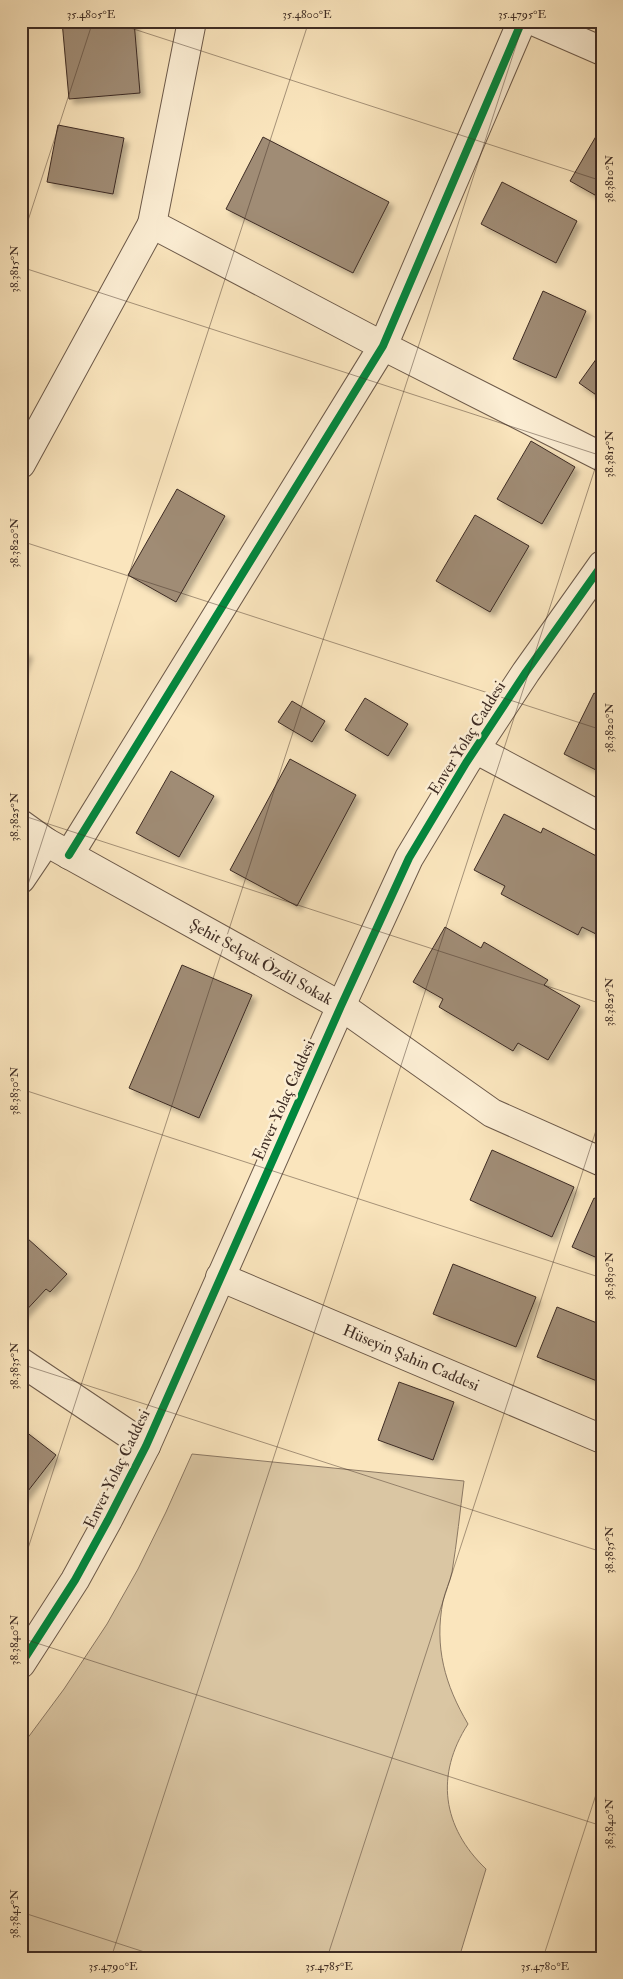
<svg xmlns="http://www.w3.org/2000/svg" width="623" height="1979" viewBox="0 0 623 1979" font-family="'IM FELL Double Pica',serif">
<defs>
<filter id="shadow"><feDropShadow dx="4.5" dy="4.5" stdDeviation="2.5" flood-color="#0004"/></filter>
</defs>
<rect width="100%" height="100%" fill="#fae5bd"/>
<filter id="stains"><feTurbulence type="fractalNoise" baseFrequency=".004" numOctaves="4"/><feColorMatrix values="0 0 0 0 .2 0 0 0 0 .09 0 0 0 0 .02 0 0 0 .5 -.17"/></filter>
<radialGradient id="worn" r=".72"><stop offset=".6" stop-color="#630" stop-opacity="0"/><stop offset="1" stop-color="#630" stop-opacity=".3"/></radialGradient>
<path fill="#dac6a3" stroke="#8c7964" d="M192,1454l272,27c-4,30 -7,61 -12,91 -2,10 -7,19 -9,29 -9,46 2,84 25,123 -33,51 -26,103 18,145l-27,89h-438v-211l43,-58 43,-65 31,-55 28,-57z"/>
<g fill="#a08c74" stroke="#3e2c24" filter="url(#shadow)">
<polygon points="62,21 134,21 140,93 69,99"/>
<polygon points="58,125 124,138 113,194 47,182"/>
<polygon points="602,126 602,199 570,181"/>
<polygon points="263,137 389,202 353,273 226,209"/>
<polygon points="502,182 577,221 556,263 481,224"/>
<polygon points="543,291 586,311 556,378 513,359"/>
<polygon points="602,351 602,399 579,383"/>
<polygon points="531,441 575,467 542,524 497,499"/>
<polygon points="177,489 225,516 176,602 128,575"/>
<polygon points="475,515 529,546 490,612 436,581"/>
<polygon points="21,651 28,653 21,672"/>
<polygon points="594,693 602,697 602,773 564,754"/>
<polygon points="365,698 408,724 388,756 345,730"/>
<polygon points="292,701 325,721 312,742 278,722"/>
<polygon points="290,759 356,795 297,906 230,870"/>
<polygon points="171,771 214,796 179,857 136,833"/>
<polygon points="504,814 541,833 543,828 602,859 602,937 582,927 578,935 501,894 505,886 474,870"/>
<polygon points="445,927 481,948 484,942 548,980 544,985 580,1006 548,1060 518,1043 513,1051 439,1007 443,999 413,982"/>
<polygon points="182,965 252,995 199,1118 129,1088"/>
<polygon points="492,1150 574,1187 552,1237 470,1200"/>
<polygon points="594,1198 602,1201 602,1260 572,1247"/>
<polygon points="27,1238 67,1274 50,1292 46,1289 21,1316 21,1243"/>
<polygon points="453,1264 536,1297 516,1347 433,1314"/>
<polygon points="557,1307 602,1325 602,1383 537,1357"/>
<polygon points="399,1382 454,1402 433,1460 378,1440"/>
<polygon points="21,1428 56,1455 21,1500"/>
</g>
<g fill="none" stroke-linecap="round" stroke-linejoin="round">
<defs>
<g id="minor">
<polyline points="192,21 152,224 383,346 602,457"/>
<polyline points="533,21 602,51"/>
<polyline points="21,464 152,224"/>
<polyline points="475,749 602,817"/>
<polyline points="21,824 46,842 341,1006 492,1113 602,1162"/>
<polyline points="69,855 383,346 522,21"/>
<polyline points="21,879 46,842"/>
<polyline points="220,1277 602,1439"/>
<polyline points="21,1362 146,1446"/>
<polyline points="21,1664 75,1580 108,1520 146,1446 341,1006 409,858 466,763 526,672 602,565"/>
</g>
</defs>
<use href="#minor" stroke="#6d5a4a" stroke-width="30"/>
<use href="#minor" stroke="#fceed4" stroke-width="28"/>
<defs>
<g id="cycleway">
<polyline points="69,855 383,346 522,21"/>
<polyline points="21,1664 75,1580 108,1520 146,1446 341,1006 409,858 466,763 526,672 602,565"/>
</g>
</defs>
<use href="#cycleway" stroke="#fceed4" stroke-width="11"/>
<use href="#cycleway" stroke="#00873e" stroke-width="8"/>
</g>
<path fill="none" stroke="#3e2c24" stroke-width="1" stroke-opacity="0.45" d="M109,21l493,160M21,242l72,-221M21,267l581,189M21,541l581,189M21,815l581,189M21,906l288,-885M21,1089l581,189M21,1364l581,188M21,1570l503,-1549M21,1638l581,188M21,1912l142,46M111,1958l491,-1511M327,1958l275,-846M543,1958l59,-182"/>
<g text-anchor="middle" dominant-baseline="central" stroke-width="5" stroke-linejoin="round" paint-order="stroke">
<g font-size="16" fill="#3e2c24" stroke="#fceed4">
<text transform="translate(467 738) rotate(-58)">Enver Yolaç Caddesi</text>
<text transform="translate(261 962) rotate(29)">Şehit Selçuk Özdil Sokak</text>
<text transform="translate(284 1100) rotate(-66)">Enver Yolaç Caddesi</text>
<text transform="translate(411 1358) rotate(23)">Hüseyin Şahin Caddesi</text>
<text transform="translate(117 1469) rotate(-64)">Enver Yolaç Caddesi</text>
</g>
</g>
<rect width="623" height="1979" fill="none" stroke="#fae5bd" stroke-width="55"/>
<rect x="28" y="28" width="568" height="1924" fill="none" stroke="#3e2c24" stroke-width="2"/>
<g font-size="12" text-anchor="middle" fill="#3e2c24">
<text x="91" y="18">35.4805°E</text>
<text x="307" y="18">35.4800°E</text>
<text x="522" y="18">35.4795°E</text>
<text transform="translate(609 179) rotate(-90)" y="4">38.3810°N</text>
<text transform="translate(14 269) rotate(-90)" y="4">38.3815°N</text>
<text transform="translate(609 454) rotate(-90)" y="4">38.3815°N</text>
<text transform="translate(14 543) rotate(-90)" y="4">38.3820°N</text>
<text transform="translate(609 728) rotate(-90)" y="4">38.3820°N</text>
<text transform="translate(14 817) rotate(-90)" y="4">38.3825°N</text>
<text transform="translate(609 1002) rotate(-90)" y="4">38.3825°N</text>
<text transform="translate(14 1091) rotate(-90)" y="4">38.3830°N</text>
<text transform="translate(609 1276) rotate(-90)" y="4">38.3830°N</text>
<text transform="translate(14 1366) rotate(-90)" y="4">38.3835°N</text>
<text transform="translate(609 1550) rotate(-90)" y="4">38.3835°N</text>
<text transform="translate(14 1640) rotate(-90)" y="4">38.3840°N</text>
<text transform="translate(609 1824) rotate(-90)" y="4">38.3840°N</text>
<text transform="translate(14 1914) rotate(-90)" y="4">38.3845°N</text>
<text x="113" y="1970">35.4790°E</text>
<text x="329" y="1970">35.4785°E</text>
<text x="545" y="1970">35.4780°E</text>
</g>
<rect width="100%" height="100%" filter="url(#stains)"/>
<rect width="100%" height="100%" fill="url(#worn)"/>
</svg>
